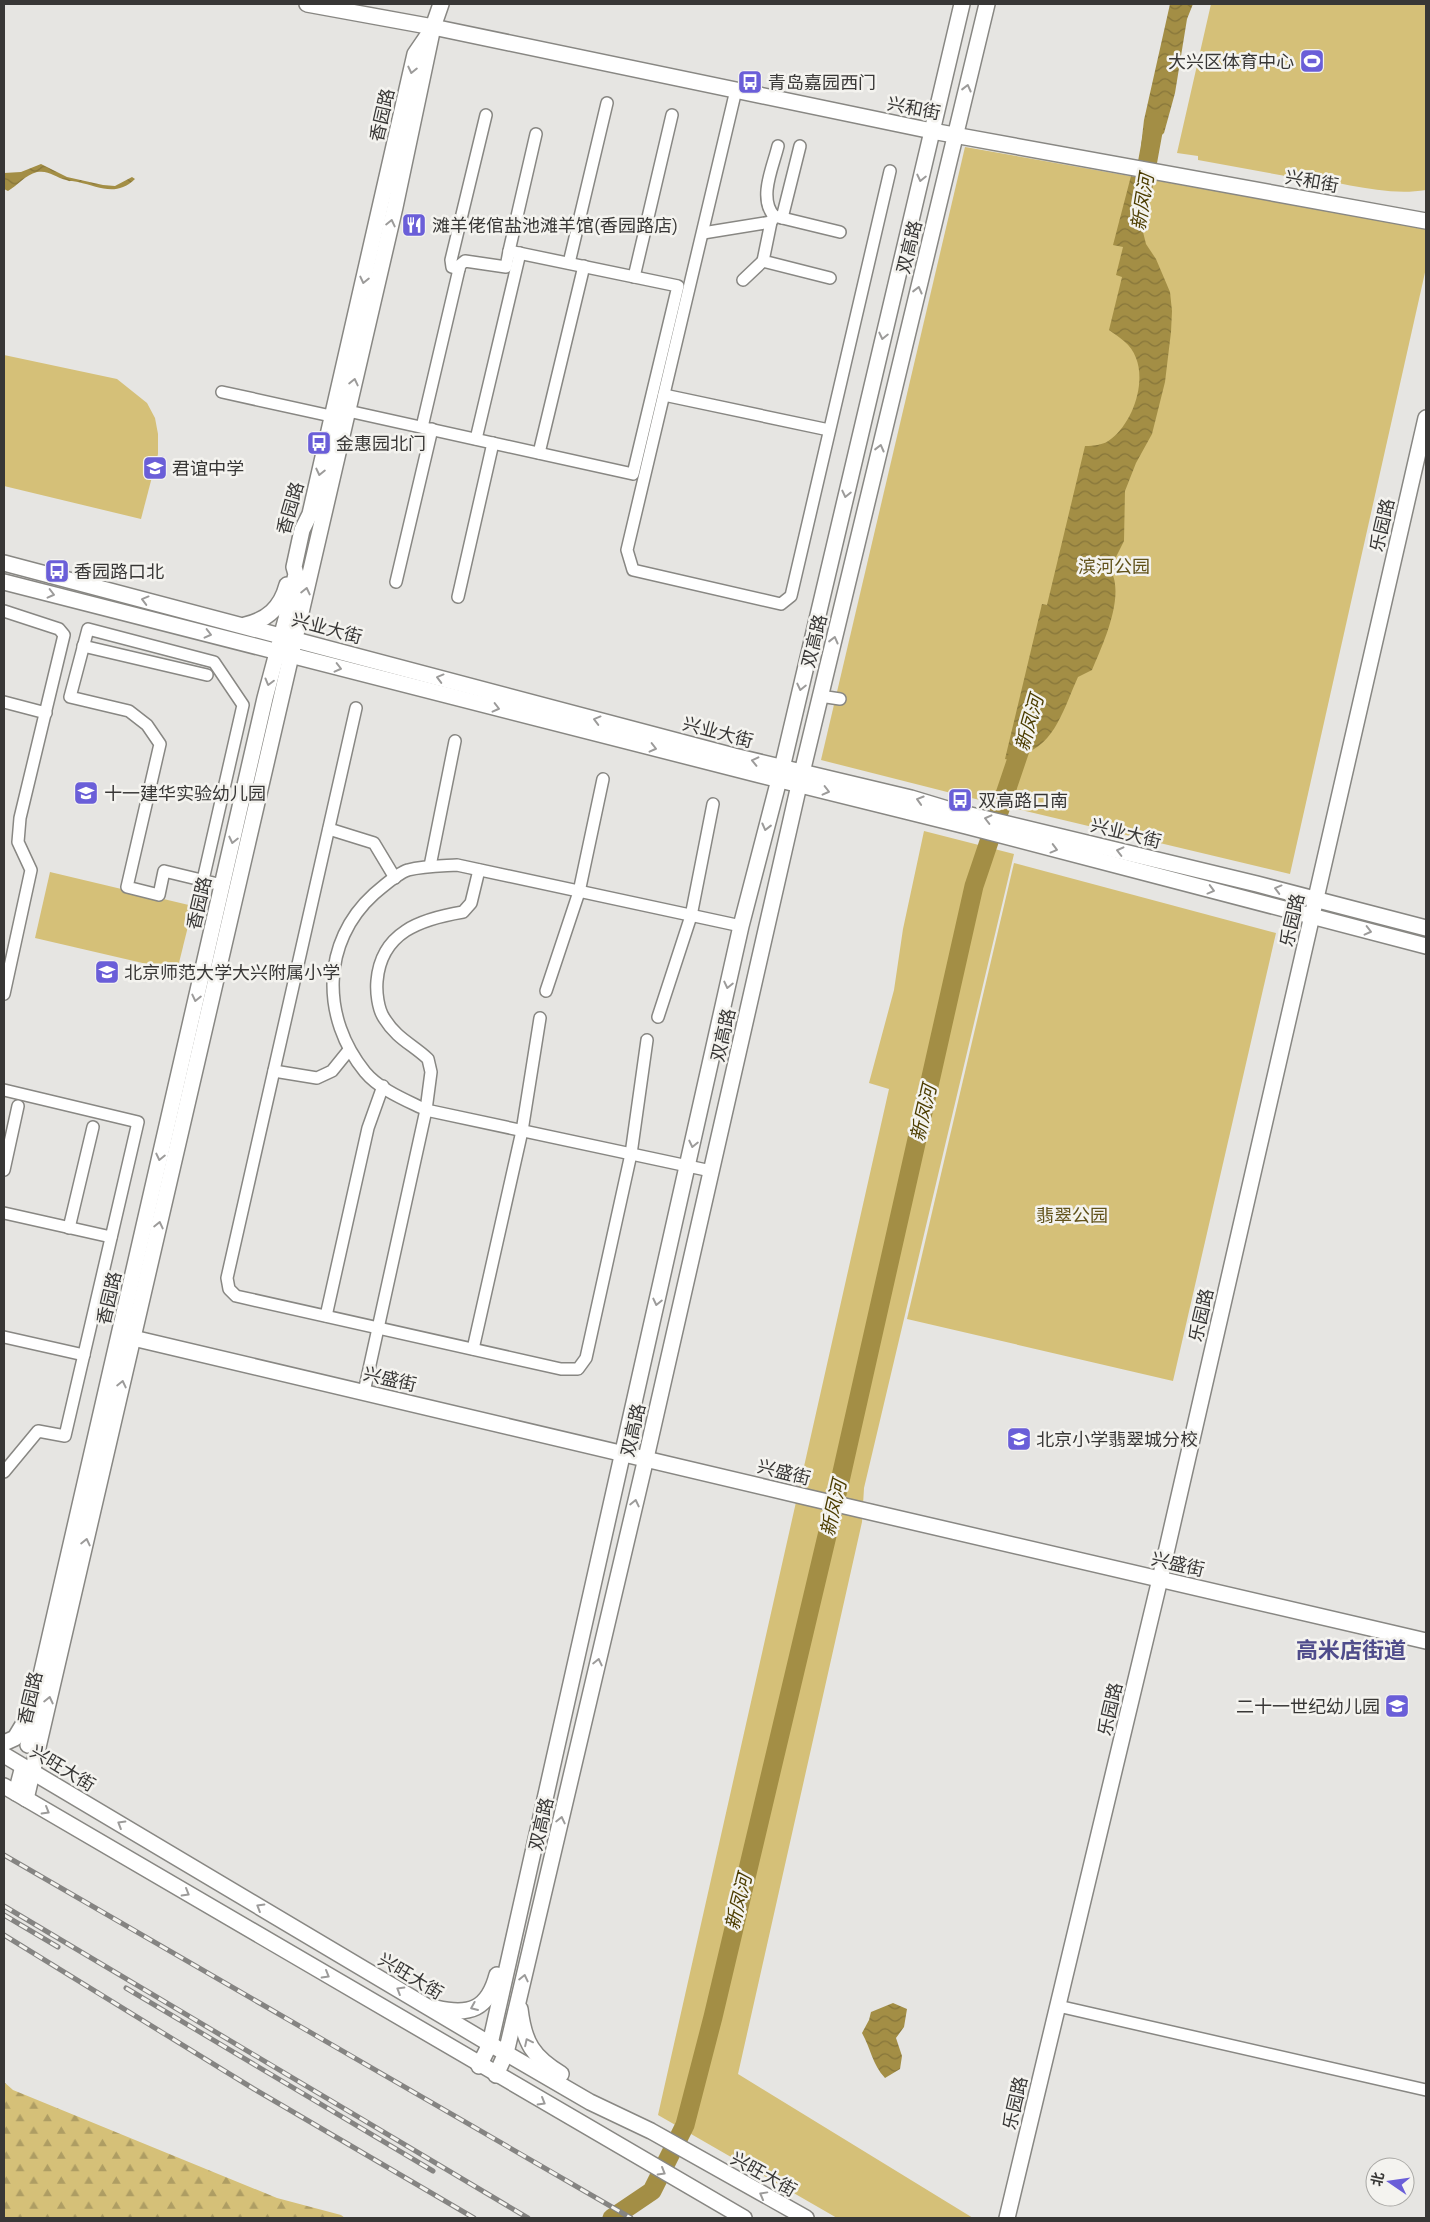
<svg xmlns="http://www.w3.org/2000/svg" width="1430" height="2222" viewBox="0 0 1430 2222" font-family="'IBM Plex Sans','Noto Sans SC',sans-serif">
<defs>
<pattern id="forest-firs" width="22" height="20" patternUnits="userSpaceOnUse" patternTransform="scale(1.25)"><rect width="22" height="20" fill="#d5c078"/><path d="M5 1l3.5 6h-7zM16 11l3.5 6h-7z" fill="#ae9d63"/></pattern>
<pattern id="water-waves" width="16" height="10" patternUnits="userSpaceOnUse" patternTransform="scale(1.25)"><rect width="16" height="10" fill="#a38e45"/><path d="M0 5q4-4 8 0t8 0" fill="none" stroke="#86753a"/></pattern>
</defs>
<rect width="100%" height="100%" fill="#e6e5e2"/>
<g fill="#d5c078">
<path d="M1211,4h215v186c-42,7 -87,-9 -129,-14l1,-3 -6,-1 -1,5 -93,-17v-4l-21,-3z"/>
<polygon points="965,147 1426,228 1426,268 1290,874 963,796 821,760"/>
<polygon points="4,355 117,379 147,403 155,418 158,434 158,454 141,519 4,486"/>
<polygon points="924,831 1014,854 864,1488 862,1522 738,2074 973,2218 837,2218 658,2115 889,1089 869,1083 894,990 903,929"/>
<polygon points="1014,863 1276,933 1173,1381 907,1319"/>
<polygon points="50,872 193,906 177,971 35,938"/>
</g>
<polygon fill="url(#forest-firs)" points="4,2082 13,2090 277,2198 341,2215 345,2218 4,2218"/>
<g fill="url(#water-waves)">
<polygon points="1170,4 1193,4 1187,19 1175,93 1164,133 1148,147 1141,146 1144,120"/>
<path d="M41,164l26,13 36,8 12,1 17,-9 3,2c-19,18 -35,8 -57,3 -4,-1 -8,0 -12,-2 -11,-3 -17,-10 -29,-8 -12,3 -19,13 -29,19l-4,-2v-16l17,-1z"/>
<path d="M1131,176l19,4 -7,28 -1,20 4,16 10,15 14,33 2,19 -1,21 -6,50 -13,52 -16,29 -11,28 -1,50 -14,28c16,26 -7,75 -18,101l-14,7c-13,28 -23,69 -56,77l-3,8 -14,-3 37,-155 5,1 38,-159c9,0 19,-1 26,-7 22,-17 35,-56 25,-81 -5,-14 -16,-20 -27,-28l13,-53 -6,-2 7,-28 -10,-2z"/>
<path d="M893,2003l14,6 -3,18 -8,11 6,18 -2,13 -15,9c-13,-14 -14,-29 -23,-45l7,-13 2,-8z"/>
</g>
<g fill="none" stroke-linecap="round" stroke-linejoin="round">
<g stroke="#a38e45" stroke-width="19">
<polyline points="1143,187 1155,121"/>
<polyline points="612,2218 652,2191 685,2125 713,2017 840,1481 974,886 1024,738"/>
</g>
<defs>
<g id="street">
<polyline points="736,90 627,550 633,570 781,604 791,596 890,171"/>
<path d="M774,216c-16,-18 -1,-49 4,-70"/>
<polyline points="782,218 800,146"/>
<polyline points="771,222 774,216 840,232"/>
<polyline points="703,233 771,222 763,261 830,278"/>
<polyline points="569,263 607,103"/>
<polyline points="459,269 452,267 451,260 486,115"/>
<polyline points="634,277 672,115"/>
<polyline points="743,280 763,261"/>
<polyline points="222,392 340,418"/>
<polyline points="664,395 829,430"/>
<polyline points="348,411 633,474 678,286 509,251 536,134"/>
<polyline points="422,427 460,265 465,261 506,267 509,251"/>
<polyline points="476,439 520,253"/>
<polyline points="539,453 584,266"/>
<polyline points="396,582 432,429"/>
<polyline points="458,597 493,443"/>
<polyline points="4,611 59,629 64,635 20,818 18,842 31,870 4,994"/>
<polyline points="83,646 207,675"/>
<polyline points="820,696 840,699"/>
<polyline points="4,702 46,713"/>
<polyline points="356,708 227,1278 229,1289 236,1296 561,1369 578,1369 586,1358 631,1154 647,1040"/>
<polyline points="329,829 374,843 395,878"/>
<polyline points="430,866 455,741"/>
<polyline points="203,880 243,705 214,662 88,629 70,697 129,711 147,725 160,744 127,887 159,895 164,871 222,885"/>
<polyline points="546,991 579,892 603,779"/>
<polyline points="658,1017 691,916 713,804"/>
<polyline points="274,1071 317,1078 332,1071 349,1050"/>
<polyline points="4,1090 138,1122 65,1436 38,1431 4,1472"/>
<polyline points="4,1170 18,1106"/>
<path d="M711,1171l-285,-61c-20,-10 -46,-20 -61,-38 -44,-54 -44,-130 9,-178 10,-8 22,-20 34,-24 16,-4 33,-4 49,-5l284,61"/>
<polyline points="4,1213 111,1237"/>
<polyline points="69,1228 93,1127"/>
<polyline points="326,1316 368,1128 383,1086"/>
<polyline points="4,1337 84,1355"/>
<polyline points="473,1349 522,1131 540,1018"/>
<path d="M364,1392l62,-282 5,-38 -3,-13c-16,-15 -31,-20 -44,-41 -6,-9 -8,-26 -7,-37 4,-49 44,-62 86,-69l8,-9 8,-33"/>
<polyline points="1058,2006 1426,2090"/>
</g>
<g id="secondary">
<polyline points="307,4 433,27 932,131 1426,221"/>
<polyline points="4,563 734,756 911,798 954,811 1257,884 1426,928"/>
<polyline points="4,582 756,774 966,826 1426,946"/>
<path d="M245,625c22,-5 36,-17 42,-40"/>
<polyline points="133,1338 806,1497 1426,1641"/>
<polyline points="4,1743 15,1738 30,1713"/>
<polyline points="28,1745 32,1729 33,1710 265,698 286,619 296,574 294,567 302,530 310,514 415,54 428,35"/>
<polyline points="4,1755 490,2044 590,2102 651,2131 806,2218"/>
<polyline points="4,1786 744,2218"/>
<polyline points="16,1793 22,1770"/>
<polyline points="26,1799 395,207 433,27 441,4"/>
<path d="M436,2008c34,8 52,1 61,-33"/>
<path d="M520,2009c4,34 13,48 41,65"/>
<polyline points="479,2066 490,2044 741,926 782,768 962,4"/>
<polyline points="496,2075 506,2053 646,1458 799,785 987,4"/>
<polyline points="1007,2218 1160,1579 1426,418"/>
</g>
</defs>
<use href="#street" stroke="#888783" stroke-width="14"/>
<use href="#secondary" stroke="#888783" stroke-width="18"/>
<use href="#street" stroke="#fff" stroke-width="11"/>
<use href="#secondary" stroke="#fff" stroke-width="15"/>
<defs>
<g id="rail">
<polyline points="4,1855 631,2218"/>
<polyline points="4,1906 528,2218"/>
<polyline points="4,1915 58,1947"/>
<polyline points="4,1935 254,2089 474,2218"/>
<polyline points="126,1988 433,2171"/>
</g>
</defs>
<use href="#rail" stroke="#858482" stroke-width="5"/>
<use href="#rail" stroke="#f4f3ef" stroke-width="3" stroke-dasharray="9" stroke-linecap="butt"/>
</g>
<defs><path id="oneway-chevron" d="M-2-3.5L2.5 0L-2 3.5" fill="none" stroke-width="1.6" stroke-linecap="round" stroke-linejoin="round" transform="scale(1.25)"/></defs>
<g stroke="#9c9b9a">
<use href="#oneway-chevron" transform="translate(412 70) rotate(103)"/>
<use href="#oneway-chevron" transform="translate(967 88) rotate(-76)"/>
<use href="#oneway-chevron" transform="translate(921 178) rotate(103)"/>
<use href="#oneway-chevron" transform="translate(391 223) rotate(-77)"/>
<use href="#oneway-chevron" transform="translate(364 280) rotate(103)"/>
<use href="#oneway-chevron" transform="translate(918 290) rotate(-76)"/>
<use href="#oneway-chevron" transform="translate(883 336) rotate(103)"/>
<use href="#oneway-chevron" transform="translate(354 382) rotate(-77)"/>
<use href="#oneway-chevron" transform="translate(880 448) rotate(-76)"/>
<use href="#oneway-chevron" transform="translate(320 472) rotate(103)"/>
<use href="#oneway-chevron" transform="translate(846 494) rotate(103)"/>
<use href="#oneway-chevron" transform="translate(306 591) rotate(-77)"/>
<use href="#oneway-chevron" transform="translate(51 594) rotate(14)"/>
<use href="#oneway-chevron" transform="translate(145 600) rotate(-165)"/>
<use href="#oneway-chevron" transform="translate(208 634) rotate(14)"/>
<use href="#oneway-chevron" transform="translate(834 640) rotate(-76)"/>
<use href="#oneway-chevron" transform="translate(338 668) rotate(14)"/>
<use href="#oneway-chevron" transform="translate(440 678) rotate(-165)"/>
<use href="#oneway-chevron" transform="translate(269 682) rotate(105)"/>
<use href="#oneway-chevron" transform="translate(801 687) rotate(103)"/>
<use href="#oneway-chevron" transform="translate(496 708) rotate(14)"/>
<use href="#oneway-chevron" transform="translate(597 720) rotate(-165)"/>
<use href="#oneway-chevron" transform="translate(653 748) rotate(14)"/>
<use href="#oneway-chevron" transform="translate(755 761) rotate(-167)"/>
<use href="#oneway-chevron" transform="translate(826 791) rotate(14)"/>
<use href="#oneway-chevron" transform="translate(920 800) rotate(-163)"/>
<use href="#oneway-chevron" transform="translate(988 819) rotate(-166)"/>
<use href="#oneway-chevron" transform="translate(766 827) rotate(104)"/>
<use href="#oneway-chevron" transform="translate(233 840) rotate(103)"/>
<use href="#oneway-chevron" transform="translate(1054 849) rotate(15)"/>
<use href="#oneway-chevron" transform="translate(1120 851) rotate(-166)"/>
<use href="#oneway-chevron" transform="translate(1278 889) rotate(-165)"/>
<use href="#oneway-chevron" transform="translate(1211 890) rotate(15)"/>
<use href="#oneway-chevron" transform="translate(1368 931) rotate(14)"/>
<use href="#oneway-chevron" transform="translate(728 985) rotate(103)"/>
<use href="#oneway-chevron" transform="translate(196 998) rotate(103)"/>
<use href="#oneway-chevron" transform="translate(693 1144) rotate(103)"/>
<use href="#oneway-chevron" transform="translate(160 1157) rotate(103)"/>
<use href="#oneway-chevron" transform="translate(159 1225) rotate(-77)"/>
<use href="#oneway-chevron" transform="translate(657 1302) rotate(103)"/>
<use href="#oneway-chevron" transform="translate(122 1384) rotate(-77)"/>
<use href="#oneway-chevron" transform="translate(635 1503) rotate(-77)"/>
<use href="#oneway-chevron" transform="translate(86 1542) rotate(-77)"/>
<use href="#oneway-chevron" transform="translate(598 1662) rotate(-77)"/>
<use href="#oneway-chevron" transform="translate(49 1700) rotate(-77)"/>
<use href="#oneway-chevron" transform="translate(46 1811) rotate(30)"/>
<use href="#oneway-chevron" transform="translate(561 1820) rotate(-77)"/>
<use href="#oneway-chevron" transform="translate(121 1824) rotate(-149)"/>
<use href="#oneway-chevron" transform="translate(186 1893) rotate(30)"/>
<use href="#oneway-chevron" transform="translate(260 1907) rotate(-149)"/>
<use href="#oneway-chevron" transform="translate(326 1975) rotate(30)"/>
<use href="#oneway-chevron" transform="translate(524 1978) rotate(-77)"/>
<use href="#oneway-chevron" transform="translate(400 1990) rotate(-149)"/>
<use href="#oneway-chevron" transform="translate(474 2007) rotate(157)"/>
<use href="#oneway-chevron" transform="translate(528 2042) rotate(-116)"/>
<use href="#oneway-chevron" transform="translate(542 2102) rotate(30)"/>
<use href="#oneway-chevron" transform="translate(662 2172) rotate(30)"/>
<use href="#oneway-chevron" transform="translate(763 2195) rotate(-151)"/>
</g>
<defs>
<symbol id="stadium-square" viewBox="-11 -11 22 22"><rect x="-9" y="-9" width="18" height="18" rx="4" fill="#6a5ed8" stroke="#f4f3ef"/><path d="M0-5a6.5 5 0 1 0 0 10a6.5 5 0 1 0 0-10ZM-3.5-1.8h7v3.6h-7Z" fill="#fff"/></symbol>
<symbol id="bus-square" viewBox="-11 -11 22 22"><rect x="-9" y="-9" width="18" height="18" rx="4" fill="#6a5ed8" stroke="#f4f3ef"/><path d="M-5-6H5V4H4V6H2V4H-2V6H-4V4H-5ZM-3.5-4V0h7V-4ZM-3.5 1.2v1.5H-2V1.2ZM2 1.2v1.5H3.5V1.2Z" fill="#fff"/></symbol>
<symbol id="restaurant-square" viewBox="-11 -11 22 22"><rect x="-9" y="-9" width="18" height="18" rx="4" fill="#6a5ed8" stroke="#f4f3ef"/><path d="M-5-6h1v4h1v-4h1v4h1v-4h1v5L-1.5 .5V6h-2V.5L-5-1ZM5-6V6H3V1.5H1.5Q1.5-4 5-6Z" fill="#fff"/></symbol>
<symbol id="school-square" viewBox="-11 -11 22 22"><rect x="-9" y="-9" width="18" height="18" rx="4" fill="#6a5ed8" stroke="#f4f3ef"/><path d="M0-5L7-2L0 1L-7-2ZM-4 1L0 2.5L4 1V4Q0 6-4 4Z" fill="#fff"/></symbol>
</defs>
<g fill-rule="evenodd">
<use href="#stadium-square" x="1298" y="47" width="28" height="28"/>
<use href="#bus-square" x="736" y="68" width="28" height="28"/>
<use href="#restaurant-square" x="400" y="211" width="28" height="28"/>
<use href="#bus-square" x="305" y="429" width="28" height="28"/>
<use href="#school-square" x="141" y="454" width="28" height="28"/>
<use href="#bus-square" x="43" y="557" width="28" height="28"/>
<use href="#school-square" x="72" y="779" width="28" height="28"/>
<use href="#bus-square" x="946" y="786" width="28" height="28"/>
<use href="#school-square" x="93" y="958" width="28" height="28"/>
<use href="#school-square" x="1005" y="1425" width="28" height="28"/>
<use href="#school-square" x="1383" y="1692" width="28" height="28"/>
</g>
<g text-anchor="middle" dominant-baseline="central" stroke-width="5" stroke-linejoin="round" paint-order="stroke">
<g font-size="18" fill="#383736" stroke="#f4f3ef" text-anchor="start">
<text x="1294" y="61" text-anchor="end">大兴区体育中心</text>
<text x="768" y="82">青岛嘉园西门</text>
<text x="432" y="225">滩羊佬倌盐池滩羊馆(香园路店)</text>
<text x="336" y="443">金惠园北门</text>
<text x="172" y="468">君谊中学</text>
<text x="74" y="571">香园路口北</text>
<text x="104" y="793">十一建华实验幼儿园</text>
<text x="978" y="800">双高路口南</text>
<text x="124" y="972">北京师范大学大兴附属小学</text>
<text x="1036" y="1439">北京小学翡翠城分校</text>
<text x="1380" y="1706" text-anchor="end">二十一世纪幼儿园</text>
</g>
<g font-size="18" fill="#383736" stroke="#f4f3ef">
<text transform="translate(914 108) rotate(11)">兴和街</text>
<text transform="translate(382 115) rotate(-77)">香园路</text>
<text transform="translate(1312 181) rotate(10)">兴和街</text>
<text transform="translate(909 247) rotate(-76)">双高路</text>
<text transform="translate(290 508) rotate(-74)">香园路</text>
<text transform="translate(1382 525) rotate(-77)">乐园路</text>
<text transform="translate(327 628) rotate(15)">兴业大街</text>
<text transform="translate(814 641) rotate(-76)">双高路</text>
<text transform="translate(718 732) rotate(15)">兴业大街</text>
<text transform="translate(1126 833) rotate(14)">兴业大街</text>
<text transform="translate(199 903) rotate(-77)">香园路</text>
<text transform="translate(1292 920) rotate(-77)">乐园路</text>
<text transform="translate(723 1035) rotate(-77)">双高路</text>
<text transform="translate(109 1298) rotate(-77)">香园路</text>
<text transform="translate(1201 1315) rotate(-77)">乐园路</text>
<text transform="translate(390 1379) rotate(13)">兴盛街</text>
<text transform="translate(633 1430) rotate(-77)">双高路</text>
<text transform="translate(784 1472) rotate(14)">兴盛街</text>
<text transform="translate(1178 1564) rotate(13)">兴盛街</text>
<text transform="translate(30 1698) rotate(-77)">香园路</text>
<text transform="translate(1110 1709) rotate(-77)">乐园路</text>
<text transform="translate(63 1768) rotate(31)">兴旺大街</text>
<text transform="translate(541 1824) rotate(-77)">双高路</text>
<text transform="translate(411 1976) rotate(31)">兴旺大街</text>
<text transform="translate(1015 2103) rotate(-77)">乐园路</text>
<text transform="translate(764 2174) rotate(29)">兴旺大街</text>
</g>
<g font-size="18" fill="#61521a" stroke="#f4f3ef">
<text x="1114" y="566">滨河公园</text>
<text x="1072" y="1215">翡翠公园</text>
</g>
<g font-size="19" font-style="italic" fill="#4c3d00" stroke="#f4f3ef">
<text transform="translate(1142 202) rotate(-81)">新凤河</text>
<text transform="translate(1029 723) rotate(-74)">新凤河</text>
<text transform="translate(923 1113) rotate(-77)">新凤河</text>
<text transform="translate(833 1508) rotate(-77)">新凤河</text>
<text transform="translate(738 1902) rotate(-76)">新凤河</text>
</g>
<g font-size="22" font-weight="bold" fill="#4f4c8b" stroke="#f4f3ef">
<text x="1351" y="1649">高米店街道</text>
</g>
</g>
<rect width="1430" height="2222" fill="none" stroke="#383736" stroke-width="10"/>
<g transform="translate(1390 2182) rotate(283)"><circle r="24" fill="#f4f3ef" stroke="#a9a8a5"/>
<path d="M0-4L9 19L0 12L-9 19Z" fill="#6a5ed8"/>
<text y="-8" font-size="14" font-weight="bold" text-anchor="middle" fill="#383736">北</text>
</g>
</svg>
